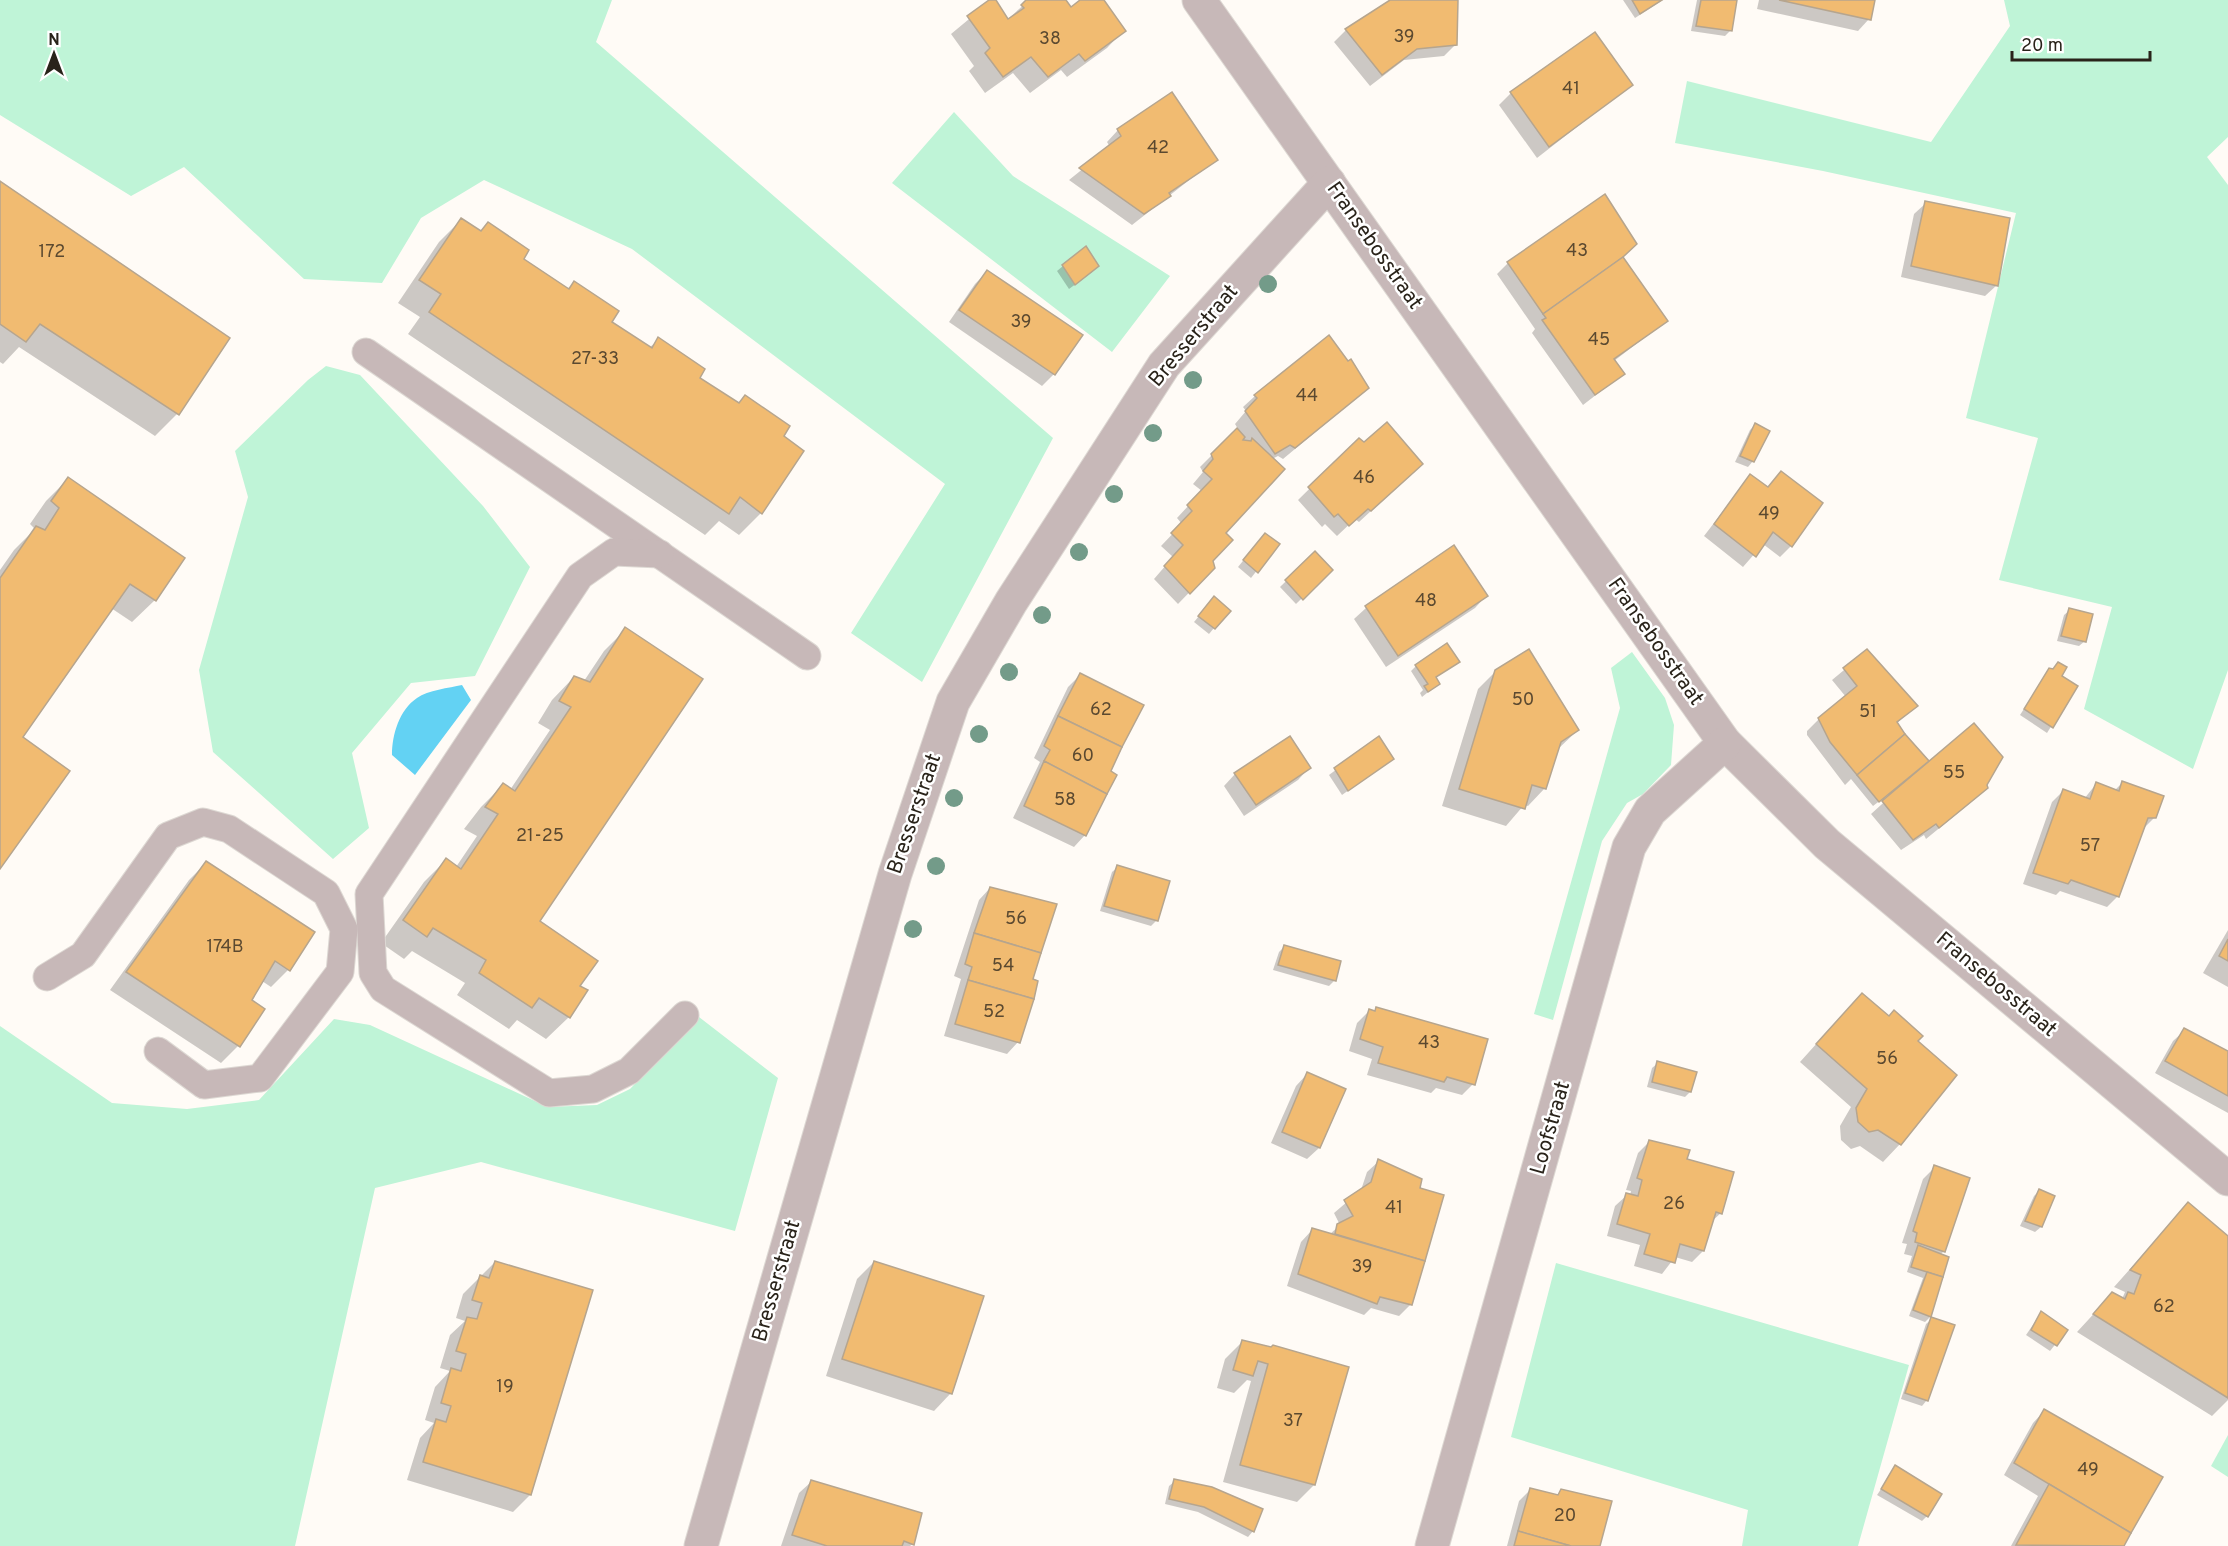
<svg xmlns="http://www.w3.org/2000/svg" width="2228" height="1546" viewBox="0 0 2228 1546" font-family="Overpass,sans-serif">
<rect width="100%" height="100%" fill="#fffbf6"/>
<g fill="#bff4d7">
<polygon points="0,0 612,0 596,42 1053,438 922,682 851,633 945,484 632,249 484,180 421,218 382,283 304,279 184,167 131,196 0,115"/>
<polygon points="2004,0 2228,0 2228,137 2207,157 2228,185 2228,670 2193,769 2084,709 2112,607 1999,580 2038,438 1966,418 2016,213 1823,171 1675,143 1687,81 1931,142 2010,26"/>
<polygon points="954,112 1013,176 1170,276 1112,352 892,183"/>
<polygon points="326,366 360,375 483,506 530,567 475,676 411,683 352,753 369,828 333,859 213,752 199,670 248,497 235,451 308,380"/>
<polygon points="1632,652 1665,698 1674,725 1671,765 1643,794 1627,803 1602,841 1553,1020 1534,1014 1620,708 1611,668"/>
<polygon points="699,1017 778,1078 735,1231 481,1162 375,1188 295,1546 0,1546 0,1026 112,1103 187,1109 259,1100 334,1019 370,1025 548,1107 597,1105 630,1089"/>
<polygon points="1556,1263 1909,1365 1858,1546 1742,1546 1748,1510 1511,1437"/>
<polygon points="2228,1435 2228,1477 2211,1466"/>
</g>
<path fill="#63d2f3" d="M462,685l9,15 -56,75 -23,-20c0,-20 7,-45 25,-57 11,-8 32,-10 45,-13z"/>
<g fill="#0003">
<polygon points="992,0 1007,20 1029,0 1064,0 1071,9 1083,0 1102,0 1124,30 1107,48 1067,77 1061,70 1030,93 1013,73 985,93 969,71 974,66 951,34"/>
<polygon points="1393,0 1456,0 1455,45 1444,56 1404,60 1370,86 1334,42 1346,30"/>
<polygon points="1623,0 1663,0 1635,18"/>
<polygon points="1697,0 1736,0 1730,31 1725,36 1691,31"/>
<polygon points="1759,0 1874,0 1869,19 1858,31 1757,9"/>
<polygon points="1595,34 1631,85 1537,158 1499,105 1511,93"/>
<polygon points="1118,130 1216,159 1132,225 1069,180 1110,147 1107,142"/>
<polygon points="0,183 228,339 177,414 155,436 19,347 3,364 0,362"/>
<polygon points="1926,203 1997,285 1985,296 1901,277 1914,214"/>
<polygon points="461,220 480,232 488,224 522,259 567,289 574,283 610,322 649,348 659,339 698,378 781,436 761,513 739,535 719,521 705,535 408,334 420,317 398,303 439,242"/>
<polygon points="1621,257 1666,321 1614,361 1623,374 1583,405 1532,333 1535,329 1497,274 1508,263"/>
<polygon points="1063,266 1092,272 1069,289 1057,271"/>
<polygon points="987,272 1080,335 1054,374 1042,386 949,322 975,284"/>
<polygon points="1348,363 1355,399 1283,459 1278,456 1272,459 1224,533 1212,561 1213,568 1178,604 1154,579 1173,557 1161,546 1182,524 1177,518 1202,491 1193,484 1203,472 1200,467 1238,429 1235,424 1246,411 1243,407 1255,396"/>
<polygon points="1755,425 1753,461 1748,467 1735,462 1750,430"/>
<polygon points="1359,440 1409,476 1359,522 1355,519 1337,536 1325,524 1322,527 1298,500"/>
<polygon points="1781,473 1791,546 1780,557 1763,544 1743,567 1704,536 1750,476 1767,488"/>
<polygon points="68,479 155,600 132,622 111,608 21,737 0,867 0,570 14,550 35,529 30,524 46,501"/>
<polygon points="1260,540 1278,544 1251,578 1238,567"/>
<polygon points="1453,547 1486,596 1475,608 1386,667 1354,619 1366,608"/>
<polygon points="1315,553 1331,570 1296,604 1280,587"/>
<polygon points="1209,604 1214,628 1209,634 1194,622"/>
<polygon points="2070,610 2085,641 2079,646 2057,641 2064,615"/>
<polygon points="626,629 538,922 578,987 569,1017 546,1039 517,1020 509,1029 457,995 465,983 412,951 404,959 381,943 424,882 446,860 456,867 477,836 464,829 481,807 503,785 510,790 550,730 538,723 552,700 574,677 584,681 604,651"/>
<polygon points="1867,651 1916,706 1896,724 1903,735 1929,764 1975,799 1926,839 1924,835 1901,850 1871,814 1892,795 1890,793 1873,806 1851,779 1845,785 1807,735 1807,731 1819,719 1846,697 1832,680"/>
<polygon points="1458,662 1435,678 1438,684 1422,697 1420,693 1423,690 1411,671 1416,666"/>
<polygon points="2049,670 2076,687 2047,733 2020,715"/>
<polygon points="1496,671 1578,730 1558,749 1545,788 1528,806 1524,805 1506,826 1442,806 1478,689"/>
<polygon points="1080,675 1109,772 1085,835 1074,847 1013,818 1040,762 1034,758 1068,687"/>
<polygon points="1378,738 1392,759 1342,795 1329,775"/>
<polygon points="1309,768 1298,780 1244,816 1224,786 1235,774"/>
<polygon points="2123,782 2155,817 2143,829 2118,896 2107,907 2060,891 2056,895 2023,884 2052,802 2063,791 2084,799 2096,784 2114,791"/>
<polygon points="206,863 313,932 288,970 271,987 262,981 250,1001 263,1010 238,1046 221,1063 110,990 189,880"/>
<polygon points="1118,867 1157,920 1151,926 1100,911 1112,872"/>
<polygon points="990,888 1031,980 1018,1042 1007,1054 944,1036 961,979 954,976 979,900"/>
<polygon points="2228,930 2228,987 2203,973"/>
<polygon points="1284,947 1335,980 1329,986 1273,970 1279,952"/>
<polygon points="1377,1009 1473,1084 1462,1095 1436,1088 1431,1093 1367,1075 1372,1059 1349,1051 1357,1023 1369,1011 1373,1012"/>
<polygon points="1845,1012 1916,1041 1900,1144 1883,1162 1860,1146 1851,1149 1841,1140 1840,1126 1851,1107 1800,1062"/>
<polygon points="2185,1030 2228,1053 2228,1113 2155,1073 2173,1041"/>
<polygon points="1658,1063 1690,1092 1685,1097 1647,1087 1652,1068"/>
<polygon points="1307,1074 1344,1090 1319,1148 1307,1159 1271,1143 1296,1086"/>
<polygon points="1649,1142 1685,1160 1721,1213 1711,1222 1703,1251 1692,1262 1675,1257 1662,1274 1634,1266 1640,1245 1607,1236 1615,1206 1627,1195 1630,1196 1631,1191 1626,1190 1638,1153"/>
<polygon points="1379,1161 1418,1189 1442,1196 1411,1304 1399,1316 1371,1308 1364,1315 1287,1286 1301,1242 1312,1230 1329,1235 1340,1225 1334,1213 1361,1190 1367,1172"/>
<polygon points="1935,1167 1944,1251 1940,1255 1930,1317 1925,1322 1909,1316 1923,1278 1907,1272 1912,1256 1904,1254 1907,1244 1902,1243 1923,1179"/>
<polygon points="2039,1191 2053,1197 2041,1227 2035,1232 2020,1226 2034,1196"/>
<polygon points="2188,1204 2228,1238 2228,1400 2212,1416 2077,1332 2112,1294 2122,1299 2125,1292 2114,1287"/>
<polygon points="495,1262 530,1495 513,1512 407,1480 420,1438 434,1423 425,1420 435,1387 450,1371 440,1368 450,1335 465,1321 456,1318 463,1294"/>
<polygon points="874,1262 951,1393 934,1411 826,1376 857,1279"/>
<polygon points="2041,1313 2066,1331 2050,1351 2026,1335"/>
<polygon points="1932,1319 1927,1400 1922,1406 1901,1399 1926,1324"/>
<polygon points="1242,1342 1271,1349 1314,1485 1297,1502 1223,1482 1251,1381 1247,1380 1234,1393 1217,1388 1225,1359"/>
<polygon points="2044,1411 2161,1478 2124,1546 2011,1546 2038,1496 2004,1475 2033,1423"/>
<polygon points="1896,1467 1927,1516 1922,1521 1877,1495"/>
<polygon points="1175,1481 1253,1531 1248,1537 1198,1512 1165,1504 1169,1486"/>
<polygon points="811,1482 913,1544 910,1546 781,1546 799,1493"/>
<polygon points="1531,1489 1557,1496 1562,1491 1598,1546 1507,1546 1519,1501"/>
</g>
<g fill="#f1bb71" stroke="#b6a58e" stroke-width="1.5">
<polygon points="989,0 996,0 1008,19 1024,8 1021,5 1026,0 1066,0 1071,7 1080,0 1104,0 1126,31 1085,61 1079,54 1048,77 1031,57 1003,77 985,53 990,48 967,16"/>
<polygon points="1390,0 1458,0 1457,45 1417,49 1382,75 1345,29"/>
<polygon points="1632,0 1662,0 1640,14"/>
<polygon points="1701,0 1737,0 1732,31 1696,26"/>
<polygon points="1779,0 1875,0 1871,20"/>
<polygon points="1595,32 1633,85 1549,147 1510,92"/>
<polygon points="1172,92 1218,160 1169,193 1171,196 1144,214 1079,168 1121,136 1117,129"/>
<polygon points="0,181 230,338 179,415 40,324 26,342 0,324"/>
<polygon points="1605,194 1637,244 1623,257 1543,314 1507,262"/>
<polygon points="1925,201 2010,218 1998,286 1911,266"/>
<polygon points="461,218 481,231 488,222 529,250 524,259 569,289 574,281 619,311 612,322 652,348 658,337 705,369 700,378 739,403 745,395 790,426 784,436 804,451 762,514 740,497 729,514 429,312 441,294 419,280"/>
<polygon points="1086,246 1099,266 1075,285 1062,265"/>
<polygon points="1623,257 1668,321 1614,359 1625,374 1595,395 1542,320 1546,318 1543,314"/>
<polygon points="987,270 1083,335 1055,375 959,310"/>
<polygon points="1329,335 1348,361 1351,359 1369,388 1295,448 1290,445 1275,454 1245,411 1257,398 1254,395"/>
<polygon points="1387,422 1423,464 1371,511 1368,509 1349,526 1338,514 1334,517 1308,487 1359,438 1364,442"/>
<polygon points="1755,423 1770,431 1754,462 1740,456"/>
<polygon points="1237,428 1245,437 1243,440 1251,441 1252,438 1285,469 1226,533 1233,540 1213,561 1215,568 1190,594 1164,566 1183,545 1171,533 1192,511 1187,505 1212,479 1203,471 1213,459 1211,454"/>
<polygon points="1781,471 1823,503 1792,547 1773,532 1756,557 1714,524 1750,474 1768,487"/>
<polygon points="68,477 185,558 156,601 130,584 23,737 70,771 0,869 0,578 36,526 45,530 59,508 51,501"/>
<polygon points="1265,533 1280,544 1258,573 1243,560"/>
<polygon points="1454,545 1488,596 1398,656 1365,606"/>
<polygon points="1315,551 1333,570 1303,600 1285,580"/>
<polygon points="1214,596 1231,611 1215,629 1198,616"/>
<polygon points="2069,608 2093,614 2086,642 2061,636"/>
<polygon points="625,627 703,679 540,921 598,961 580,986 588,990 570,1018 539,998 532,1008 479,973 486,960 433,928 427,937 403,920 446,858 461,869 498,814 485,807 503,783 515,791 571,707 559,701 574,676 590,682"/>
<polygon points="1447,643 1460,662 1436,677 1440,684 1428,692 1424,686 1428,684 1415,665"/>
<polygon points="1529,649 1579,730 1561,742 1546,789 1532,785 1525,809 1459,789 1495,670"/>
<polygon points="1867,649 1918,706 1897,722 1905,734 1857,775 1830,742 1818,718 1857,686 1843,668"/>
<polygon points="2058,662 2067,667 2062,676 2078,686 2053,728 2024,709 2049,668 2053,669"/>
<polygon points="1080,673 1144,705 1122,747 1058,716"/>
<polygon points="1058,716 1122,747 1111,771 1117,775 1107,794 1044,761 1050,750 1044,746"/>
<polygon points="1974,723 2003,757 1987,785 1988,788 1939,828 1936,824 1913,840 1882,801"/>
<polygon points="1905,734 1929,761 1879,802 1857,775"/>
<polygon points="1290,736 1311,768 1256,805 1234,773"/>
<polygon points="1379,736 1394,759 1348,791 1334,768"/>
<polygon points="1044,761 1107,794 1086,836 1024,806"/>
<polygon points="2122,781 2164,796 2156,818 2148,818 2119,897 2071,880 2068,884 2033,873 2063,789 2090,799 2096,782 2119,791"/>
<polygon points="206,861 315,932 290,971 275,961 252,1000 265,1009 240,1047 126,972"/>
<polygon points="1117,865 1170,881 1158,921 1104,906"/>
<polygon points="990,887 1057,904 1041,953 974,933"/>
<polygon points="974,933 1041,953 1033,979 1038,981 1034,999 968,980 972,967 965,964"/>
<polygon points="2228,939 2228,961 2219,956"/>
<polygon points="1284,945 1341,961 1336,981 1278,965"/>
<polygon points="968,980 1034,999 1020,1043 955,1024"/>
<polygon points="1862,993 1889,1016 1894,1010 1923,1036 1918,1041 1957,1075 1901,1145 1878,1130 1869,1132 1858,1122 1856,1108 1867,1089 1816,1044"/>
<polygon points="1376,1007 1488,1039 1475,1085 1447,1077 1444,1082 1378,1063 1383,1047 1360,1039 1369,1009 1375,1011"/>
<polygon points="2184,1028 2228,1051 2228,1096 2165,1061"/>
<polygon points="1657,1061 1697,1072 1691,1092 1652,1082"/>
<polygon points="1307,1072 1346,1089 1320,1148 1282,1132"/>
<polygon points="1649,1140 1690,1150 1687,1159 1734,1172 1722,1214 1716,1212 1704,1251 1680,1244 1675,1263 1644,1254 1650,1234 1617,1224 1626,1193 1638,1196 1642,1180 1637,1178"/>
<polygon points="1378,1159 1422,1179 1420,1188 1444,1195 1425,1261 1335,1234 1337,1224 1353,1216 1344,1200 1371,1182"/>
<polygon points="1934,1165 1970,1178 1945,1252 1915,1242 1917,1233 1913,1231"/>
<polygon points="2039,1189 2055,1196 2042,1227 2025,1221"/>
<polygon points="2188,1202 2228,1236 2228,1398 2093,1314 2112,1292 2125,1299 2128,1292 2134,1294 2141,1275 2130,1270"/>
<polygon points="1312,1228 1425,1261 1412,1305 1380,1297 1377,1304 1298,1274"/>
<polygon points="1918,1245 1949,1257 1943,1277 1911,1267"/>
<polygon points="495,1261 593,1290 531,1495 423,1462 436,1419 446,1422 451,1406 441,1403 451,1368 461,1371 466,1354 456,1351 467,1317 477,1319 482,1303 472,1300 480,1275 489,1278"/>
<polygon points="874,1261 984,1296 952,1394 842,1359"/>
<polygon points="1927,1272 1943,1277 1931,1317 1913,1310"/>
<polygon points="2041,1311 2068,1330 2057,1346 2031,1330"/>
<polygon points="1931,1317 1955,1325 1928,1401 1905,1393"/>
<polygon points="1242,1340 1271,1347 1273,1345 1349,1367 1315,1485 1240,1465 1268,1364 1258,1361 1253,1376 1233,1370"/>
<polygon points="2044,1409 2163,1477 2131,1533 2014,1463"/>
<polygon points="1895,1465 1942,1494 1928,1517 1881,1489"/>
<polygon points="1174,1479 1212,1487 1263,1509 1254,1532 1204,1507 1169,1499"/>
<polygon points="811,1480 922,1513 914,1545 904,1541 902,1546 827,1546 792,1535"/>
<polygon points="2049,1484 2131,1533 2124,1546 2016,1545"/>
<polygon points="1530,1488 1558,1495 1561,1489 1612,1501 1600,1546 1571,1546 1518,1531"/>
<polygon points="1518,1531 1571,1546 1514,1546"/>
</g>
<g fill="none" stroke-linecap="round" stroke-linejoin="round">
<defs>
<g id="service">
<polyline points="366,352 807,656"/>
<polyline points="660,554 614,552 580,576 369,894 373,973 383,989 549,1093 593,1089 629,1071 685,1015"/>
<polyline points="47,977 83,955 168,836 203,822 229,829 326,893 344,929 340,972 260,1078 204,1085 158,1051"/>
</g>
<g id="minor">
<polyline points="1199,0 1725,743 1827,844 2228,1179"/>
<polyline points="701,1546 895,874 953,702 1011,602 1164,365 1329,183"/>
<polyline points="1432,1546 1629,847 1650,811 1725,743"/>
</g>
</defs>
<use href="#service" stroke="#ddd8d3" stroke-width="29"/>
<use href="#minor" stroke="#ddd8d3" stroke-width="35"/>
<use href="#service" stroke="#c7b8b8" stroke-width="27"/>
<use href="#minor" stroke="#c7b8b8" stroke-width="33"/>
</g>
<g fill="#739b89">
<circle cx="1268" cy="284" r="9"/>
<circle cx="1193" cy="380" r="9"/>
<circle cx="1153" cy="433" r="9"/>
<circle cx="1114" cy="494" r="9"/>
<circle cx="1079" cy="552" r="9"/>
<circle cx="1042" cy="615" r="9"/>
<circle cx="1009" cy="672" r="9"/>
<circle cx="979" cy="734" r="9"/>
<circle cx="954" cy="798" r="9"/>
<circle cx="936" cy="866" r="9"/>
<circle cx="913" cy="929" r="9"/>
</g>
<g text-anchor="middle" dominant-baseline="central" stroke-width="5" stroke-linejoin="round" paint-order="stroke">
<g font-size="18" fill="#5b4930">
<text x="1404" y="37">39</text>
<text x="1050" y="39">38</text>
<text x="1571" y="89">41</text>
<text x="1158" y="148">42</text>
<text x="1577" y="251">43</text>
<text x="52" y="252">172</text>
<text x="1021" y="322">39</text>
<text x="1599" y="340">45</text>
<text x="595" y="359">27-33</text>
<text x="1307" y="396">44</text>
<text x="1364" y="478">46</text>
<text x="1769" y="514">49</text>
<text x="1426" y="601">48</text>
<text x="1523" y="700">50</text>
<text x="1101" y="710">62</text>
<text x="1868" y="712">51</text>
<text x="1083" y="756">60</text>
<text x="1954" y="773">55</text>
<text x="1065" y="800">58</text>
<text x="540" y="836">21-25</text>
<text x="2090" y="846">57</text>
<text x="1016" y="919">56</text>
<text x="225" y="947">174B</text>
<text x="1003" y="966">54</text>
<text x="994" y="1012">52</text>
<text x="1429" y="1043">43</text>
<text x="1887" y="1059">56</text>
<text x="1674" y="1204">26</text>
<text x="1394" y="1208">41</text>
<text x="1362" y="1267">39</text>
<text x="2164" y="1307">62</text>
<text x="505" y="1387">19</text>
<text x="1293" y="1421">37</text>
<text x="2088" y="1470">49</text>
<text x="1565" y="1516">20</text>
</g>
<g font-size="21" fill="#29231a" stroke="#fff">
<text transform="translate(1374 246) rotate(55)">Fransebosstraat</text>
<text transform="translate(1194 336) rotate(-50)">Bresserstraat</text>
<text transform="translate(1655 642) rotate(55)">Fransebosstraat</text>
<text transform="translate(915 814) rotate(-71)">Bresserstraat</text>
<text transform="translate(1996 985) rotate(40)">Fransebosstraat</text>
<text transform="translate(1551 1128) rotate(-74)">Loofstraat</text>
<text transform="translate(777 1281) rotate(-74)">Bresserstraat</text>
</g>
</g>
<g transform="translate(54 54)" stroke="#ffffff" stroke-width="4.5" paint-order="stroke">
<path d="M0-4.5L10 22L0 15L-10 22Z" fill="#29231a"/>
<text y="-9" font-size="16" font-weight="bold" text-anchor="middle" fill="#29231a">N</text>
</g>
<path d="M2012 51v9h138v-9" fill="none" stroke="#29231a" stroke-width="3"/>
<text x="2021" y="51" font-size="18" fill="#29231a" stroke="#ffffff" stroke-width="4.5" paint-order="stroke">20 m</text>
</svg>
